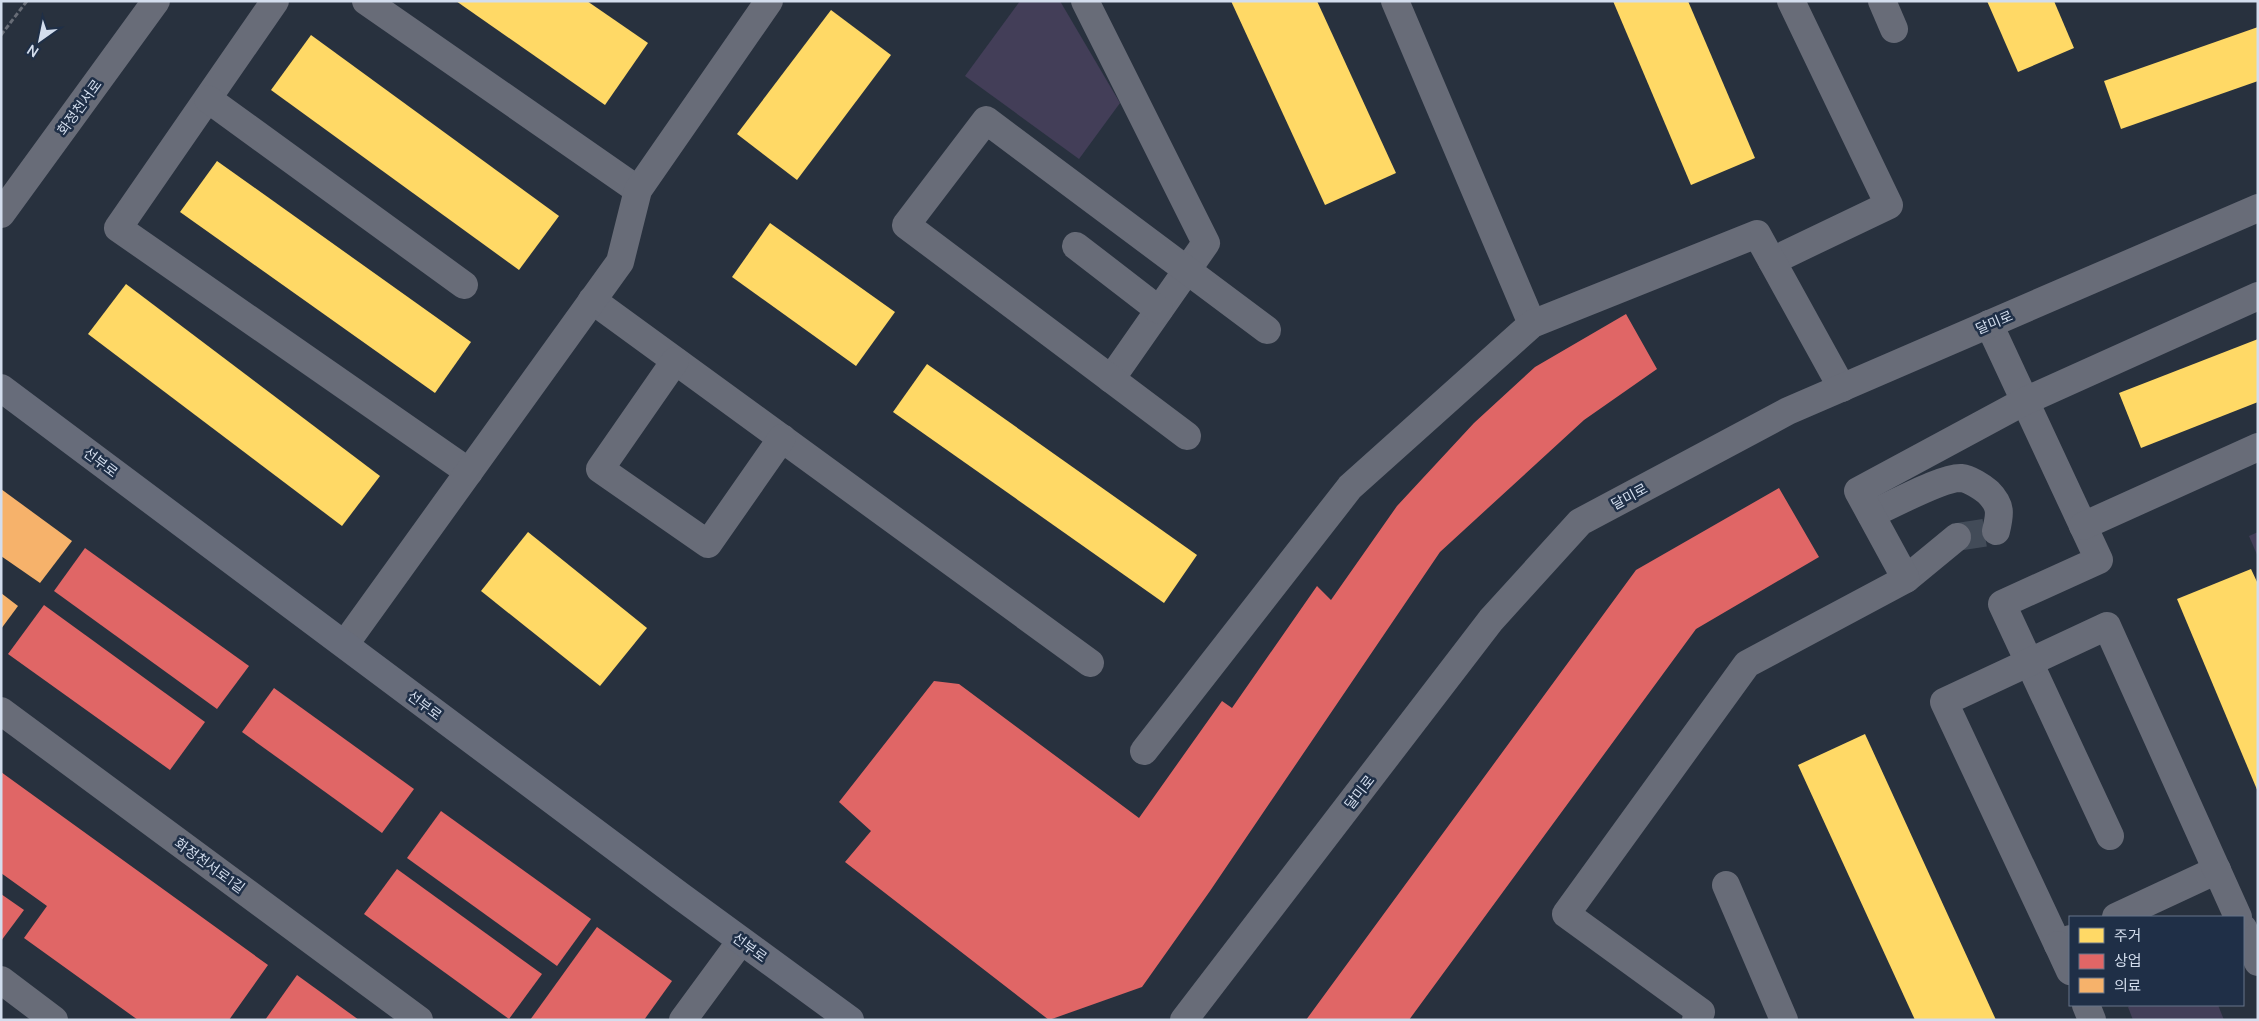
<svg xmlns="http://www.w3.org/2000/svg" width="2259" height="1021" viewBox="0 0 2259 1021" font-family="Manrope,'Noto Sans KR',sans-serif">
<rect width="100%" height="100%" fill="#28313e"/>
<g fill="#433e58">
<polygon points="1020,1 1060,1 1120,103 1079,159 965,76"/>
<polygon points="2258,532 2258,557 2249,536"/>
<polygon points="2132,1005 2218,1005 2224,1020 2133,1020 2128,1007"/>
</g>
<g fill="#ffd966">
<polygon points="456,1 587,1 648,43 605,105"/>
<polygon points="1231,1 1317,1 1396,173 1325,205"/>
<polygon points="1613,1 1688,1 1755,158 1691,185"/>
<polygon points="1987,1 2054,1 2074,48 2018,72"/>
<polygon points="831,10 891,55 797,180 737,134"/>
<polygon points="2258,27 2258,81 2121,129 2104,81"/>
<polygon points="311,35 559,216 519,270 271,90"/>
<polygon points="217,161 471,342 435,393 180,212"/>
<polygon points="770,223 895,312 856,366 732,277"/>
<polygon points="126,284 380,476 342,526 88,334"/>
<polygon points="2258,339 2258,402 2141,448 2119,393"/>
<polygon points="927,364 1197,555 1164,603 893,412"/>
<polygon points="528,532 647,628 600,686 481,591"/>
<polygon points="2251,569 2258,584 2258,792 2177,599"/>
<polygon points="1865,734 1996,1020 1915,1020 1798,765"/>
</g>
<g fill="#e06666">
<polygon points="1626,314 1657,369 1584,420 1440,552 1210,891 1142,987 1049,1020 845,862 871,831 839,802 934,681 959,684 1139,818 1222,701 1232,708 1317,586 1331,600 1397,506 1474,423 1535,367"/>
<polygon points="1779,488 1819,557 1696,629 1409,1020 1306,1020 1636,570"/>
<polygon points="85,548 249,666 217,709 54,591"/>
<polygon points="44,605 205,722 170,770 8,654"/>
<polygon points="274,688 414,789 382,833 242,732"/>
<polygon points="1,772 268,965 229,1020 138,1020 24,938 47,906 1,873"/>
<polygon points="441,811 591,919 557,966 407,858"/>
<polygon points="397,869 542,974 509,1019 364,914"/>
<polygon points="1,894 24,910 1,941"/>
<polygon points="597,927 672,981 644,1020 530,1020"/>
<polygon points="297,975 359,1020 265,1020"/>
</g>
<g fill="#f6b26b">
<polygon points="1,489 72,541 40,583 1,556"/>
<polygon points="1,593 18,606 1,629"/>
</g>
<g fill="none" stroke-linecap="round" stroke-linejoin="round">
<polyline stroke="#424b58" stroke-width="28" stroke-dasharray="28 14" stroke-linecap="butt" points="1957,537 1996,531"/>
<polyline stroke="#676c76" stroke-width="3" stroke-dasharray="5 2.5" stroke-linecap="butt" points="1,35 27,1"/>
<g stroke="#686c78" stroke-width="28">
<polyline points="275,1 118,228 469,472"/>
<polyline points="366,1 638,190"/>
<polyline points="1085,1 1206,243 1111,379"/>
<polyline points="1395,1 1532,324"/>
<polyline points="1882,1 1894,29"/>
<polyline points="208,99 464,285"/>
<polyline points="1,214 156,1"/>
<polyline points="1076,246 1159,310"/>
<polyline points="1772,261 1889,205 1791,1"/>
<polyline points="592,300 1090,663"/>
<polyline points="1989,324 2099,560 2002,604 2110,836"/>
<polyline points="675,361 600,469 708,544 782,438"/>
<polyline points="1187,436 906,225 986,120 1267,330"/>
<path d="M1871,514c20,-8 71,-37 90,-36 9,1 21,9 27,14 14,14 12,22 8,39"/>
<polyline points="2083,526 2258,447"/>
<polyline points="1906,579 1957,537"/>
<polyline points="345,644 620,262 638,190 769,1"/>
<polyline points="1,711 419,1020"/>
<polyline points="1144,751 1350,487 1532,324 1757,234 1842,388"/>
<polyline points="1726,885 1784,1020"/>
<polyline points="2116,917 2217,870"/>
<polyline points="2243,928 2258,962"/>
<polyline points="2070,939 2058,945 1944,702 2107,626 2238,917"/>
<polyline points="2058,945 2070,971"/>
<polyline points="1,980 54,1020"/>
<polyline points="2086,1005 2092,1020"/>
<polyline points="683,1020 741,941"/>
<polyline points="1184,1020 1491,620 1580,522 1788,411 2258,208"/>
<polyline points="1696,1020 1701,1012 1566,914 1747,664 1906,579 1858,491 2025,401 2258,296"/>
</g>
<polyline stroke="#676c7a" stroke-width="28" points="1,388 679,895 850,1020"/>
</g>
<g text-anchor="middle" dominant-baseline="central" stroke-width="5" stroke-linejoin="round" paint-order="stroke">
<g font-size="14" fill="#d3dded" stroke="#1f2f47">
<text transform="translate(79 107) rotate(-54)">화정천서로</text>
<text transform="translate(1994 322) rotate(-23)">달미로</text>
<text transform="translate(101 462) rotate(37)">선부로</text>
<text transform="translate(1629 496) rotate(-28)">달미로</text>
<text transform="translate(425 705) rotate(37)">선부로</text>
<text transform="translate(1359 792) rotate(-52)">달미로</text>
<text transform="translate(210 865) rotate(36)">화정천서로1길</text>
<text transform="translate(750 947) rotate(36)">선부로</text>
</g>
</g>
<rect width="2259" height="1021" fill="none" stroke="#d3dded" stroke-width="5"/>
<rect x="2069" y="916" width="175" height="90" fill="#1f2f47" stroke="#677589"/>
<rect x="2079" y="928" width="25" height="15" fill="#ffd966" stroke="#677589"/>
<text x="2114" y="941" font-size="15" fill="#d3dded">주거</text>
<rect x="2079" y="954" width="25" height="15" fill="#e06666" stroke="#677589"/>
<text x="2114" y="966" font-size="15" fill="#d3dded">상업</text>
<rect x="2079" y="978" width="25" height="15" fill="#f6b26b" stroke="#677589"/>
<text x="2114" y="991" font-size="15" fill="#d3dded">의료</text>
<g transform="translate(40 40) rotate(213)" stroke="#1f2f47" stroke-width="4" paint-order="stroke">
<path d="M0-4L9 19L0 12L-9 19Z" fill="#d3dded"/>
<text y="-8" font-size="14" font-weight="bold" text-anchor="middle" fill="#d3dded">N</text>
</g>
</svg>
